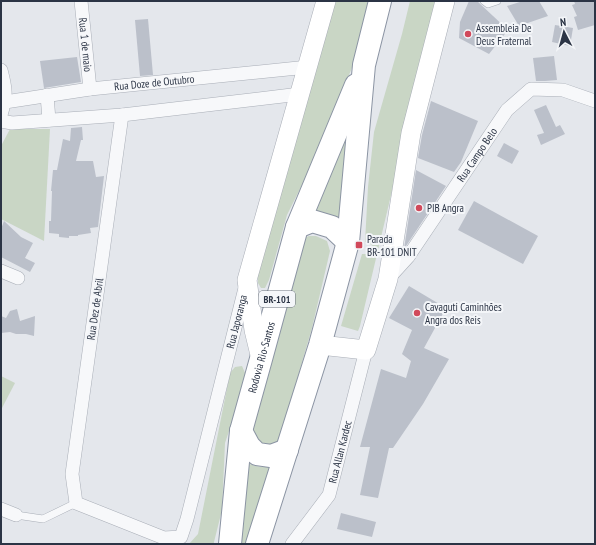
<svg xmlns="http://www.w3.org/2000/svg" width="596" height="545" viewBox="0 0 596 545" font-family="'PT Sans Narrow',sans-serif">
<rect width="100%" height="100%" fill="#e4e7ec"/>
<g fill="#c9d6c5">
<polygon points="332,1 369,1 354,63 308,173 287,215 269,280 265,288 261,288 258,283 258,272"/>
<polygon points="410,1 437,1 360,326 358,331 341,326 362,254 368,254 374,247 369,243 365,242 368,187 374,132 402,34"/>
<polygon points="355,110 340,220 308,210"/>
<polygon points="10,129 50,129 44,241 1,219 1,146"/>
<polygon points="309,236 316,236 327,241 330,251 312,328 279,442 272,448 257,446 252,429 301,239"/>
<polygon points="242,366 246,375 239,401 225,443 222,510 214,542 214,544 189,544 198,534 230,373 235,367"/>
<polygon points="1,376 15,383 1,410"/>
<path d="M244,461c13,7 18,7 32,4l-28,79h-11z"/>
</g>
<g fill="#bbc0ca">
<polygon points="469,1 477,1 508,30 489,54 459,38 460,22"/>
<polygon points="523,1 539,1 548,16 519,26 507,6"/>
<polygon points="574,1 595,1 595,25 578,30 574,17 577,16 572,5 575,4"/>
<polygon points="148,19 153,75 140,76 135,20"/>
<polygon points="555,25 573,28 570,46 552,42"/>
<polygon points="554,56 557,80 545,81 536,81 533,58"/>
<polygon points="77,57 81,82 44,88 40,61"/>
<polygon points="431,101 478,121 461,162 454,172 418,158 422,135"/>
<polygon points="546,105 556,127 560,125 565,134 541,145 537,135 544,133 534,110"/>
<polygon points="82,127 83,140 81,140 76,161 93,161 96,177 104,176 98,227 90,228 91,233 78,235 78,236 69,236 69,238 59,237 59,234 49,233 49,221 51,221 52,191 51,191 53,170 57,170 63,139 70,141 71,128"/>
<polygon points="504,143 519,151 512,164 497,156"/>
<polygon points="416,170 446,186 404,249"/>
<polygon points="474,201 538,236 523,264 458,230"/>
<polygon points="4,221 21,237 33,243 25,258 35,263 30,272 1,257 1,229"/>
<polygon points="409,286 446,308 424,348 449,359 423,404 393,448 389,448 378,498 360,495 370,447 360,447 381,369 406,378 411,361 402,354 412,330 389,318"/>
<polygon points="17,309 20,321 35,316 34,336 26,334 16,334 10,332 1,333 1,316 6,318 10,311"/>
<polygon points="341,513 376,522 372,537 337,529"/>
</g>
<g fill="none" stroke-linecap="round" stroke-linejoin="round">
<defs>
<g id="lane">
<polyline points="484,1 488,4 497,1"/>
<polyline points="16,515 43,519 76,503"/>
</g>
<g id="street">
<path id="s1" d="M81,1l9,88"/>
<path d="M1,70c5,19 6,25 0,45"/>
<polyline points="47,95 49,120"/>
<path id="s2" d="M1,100l4,2 85,-13 218,-22"/>
<path id="s3" d="M122,115l-50,359 4,29 88,35 17,-1 6,-18 58,-231"/>
<polyline points="1,121 12,123 122,115 300,94"/>
<polyline points="1,271 18,278"/>
<path id="s4" d="M388,279l20,-22 99,-147 24,-21 32,1 32,11"/>
<polyline points="1,509 16,515"/>
<path id="s5" d="M292,544l37,-49 37,-145"/>
</g>
<g id="secondary">
<polyline points="320,345 366,350 388,279 411,133 445,1"/>
<polyline points="261,359 254,330 247,280 326,1"/>
</g>
<g id="highway">
<polyline points="297,227 312,221 332,227 348,242"/>
<polyline points="241,431 249,446 257,454 271,456 287,450"/>
<path id="s6" d="M230,544l11,-113 20,-72 36,-132 59,-142"/>
<polyline points="257,544 320,345 348,242 364,65 380,1"/>
</g>
</defs>
<use href="#lane" stroke="#a9aeb7" stroke-width="8"/>
<use href="#street" stroke="#a9aeb7" stroke-width="14"/>
<use href="#secondary" stroke="#a9aeb7" stroke-width="20"/>
<use href="#highway" stroke="#8b94a3" stroke-width="24"/>
<use href="#lane" stroke="#f7f8fa" stroke-width="7"/>
<use href="#street" stroke="#f7f8fa" stroke-width="13"/>
<use href="#secondary" stroke="#fff" stroke-width="19"/>
<use href="#highway" stroke="#fff" stroke-width="22"/>
</g>
<g fill="#d1495b" stroke="#f4f6f9" stroke-width="1.5">
<circle cx="468" cy="34" r="4"/>
<circle cx="419" cy="208" r="4"/>
<rect x="355" y="241" width="8" height="8" rx="2"/>
<circle cx="417" cy="313" r="4"/>
</g>
<g text-anchor="middle" dominant-baseline="central" stroke-width="4" stroke-linejoin="round" paint-order="stroke">
<rect fill="#f4f6f9" stroke="#676e7b" stroke-width="1" x="259" y="291" width="36" height="16" rx="3"/>
<g font-size="10" font-weight="bold" fill="#2b3445">
<text x="277" y="299">BR-101</text>
</g>
<g font-size="11" fill="#2b3445" stroke="#f4f6f9" text-anchor="start">
<text x="476" y="28">Assembleia De<tspan x="476" dy="13">Deus Fraternal</tspan></text>
<text x="427" y="208">PIB Angra</text>
<text x="367" y="239">Parada<tspan x="367" dy="13">BR-101 DNIT</tspan></text>
<text x="425" y="307">Cavaguti Caminhões<tspan x="425" dy="13">Angra dos Reis</tspan></text>
</g>
<g font-size="11" fill="#2b3445" stroke="#f4f6f9">
<text stroke="none"><textPath href="#s1" startOffset="44">Rua 1 de maio</textPath></text>
<text stroke="none"><textPath href="#s2" startOffset="155">Rua Doze de Outubro</textPath></text>
<text stroke="none"><textPath href="#s4" startOffset="153">Rua Campo Belo</textPath></text>
<text transform="translate(95 309) rotate(-82)">Rua Dez de Abril</text>
<text stroke="none"><textPath href="#s3" startOffset="726">Rua Japoranga</textPath></text>
<text stroke="none"><textPath href="#s6" startOffset="190">Rodovia Rio-Santos</textPath></text>
<text stroke="none"><textPath href="#s5" startOffset="106">Rua Allan Kardec</textPath></text>
</g>
</g>
<rect width="596" height="545" fill="none" stroke="#2b3445" stroke-width="4"/>
<g transform="translate(564 32) rotate(354)" stroke="#f4f6f9" stroke-width="3" paint-order="stroke">
<path d="M0-3L7 15L0 10L-7 15Z" fill="#2b3445"/>
<text y="-6" font-size="11" font-weight="bold" text-anchor="middle" fill="#2b3445">N</text>
</g>
</svg>
